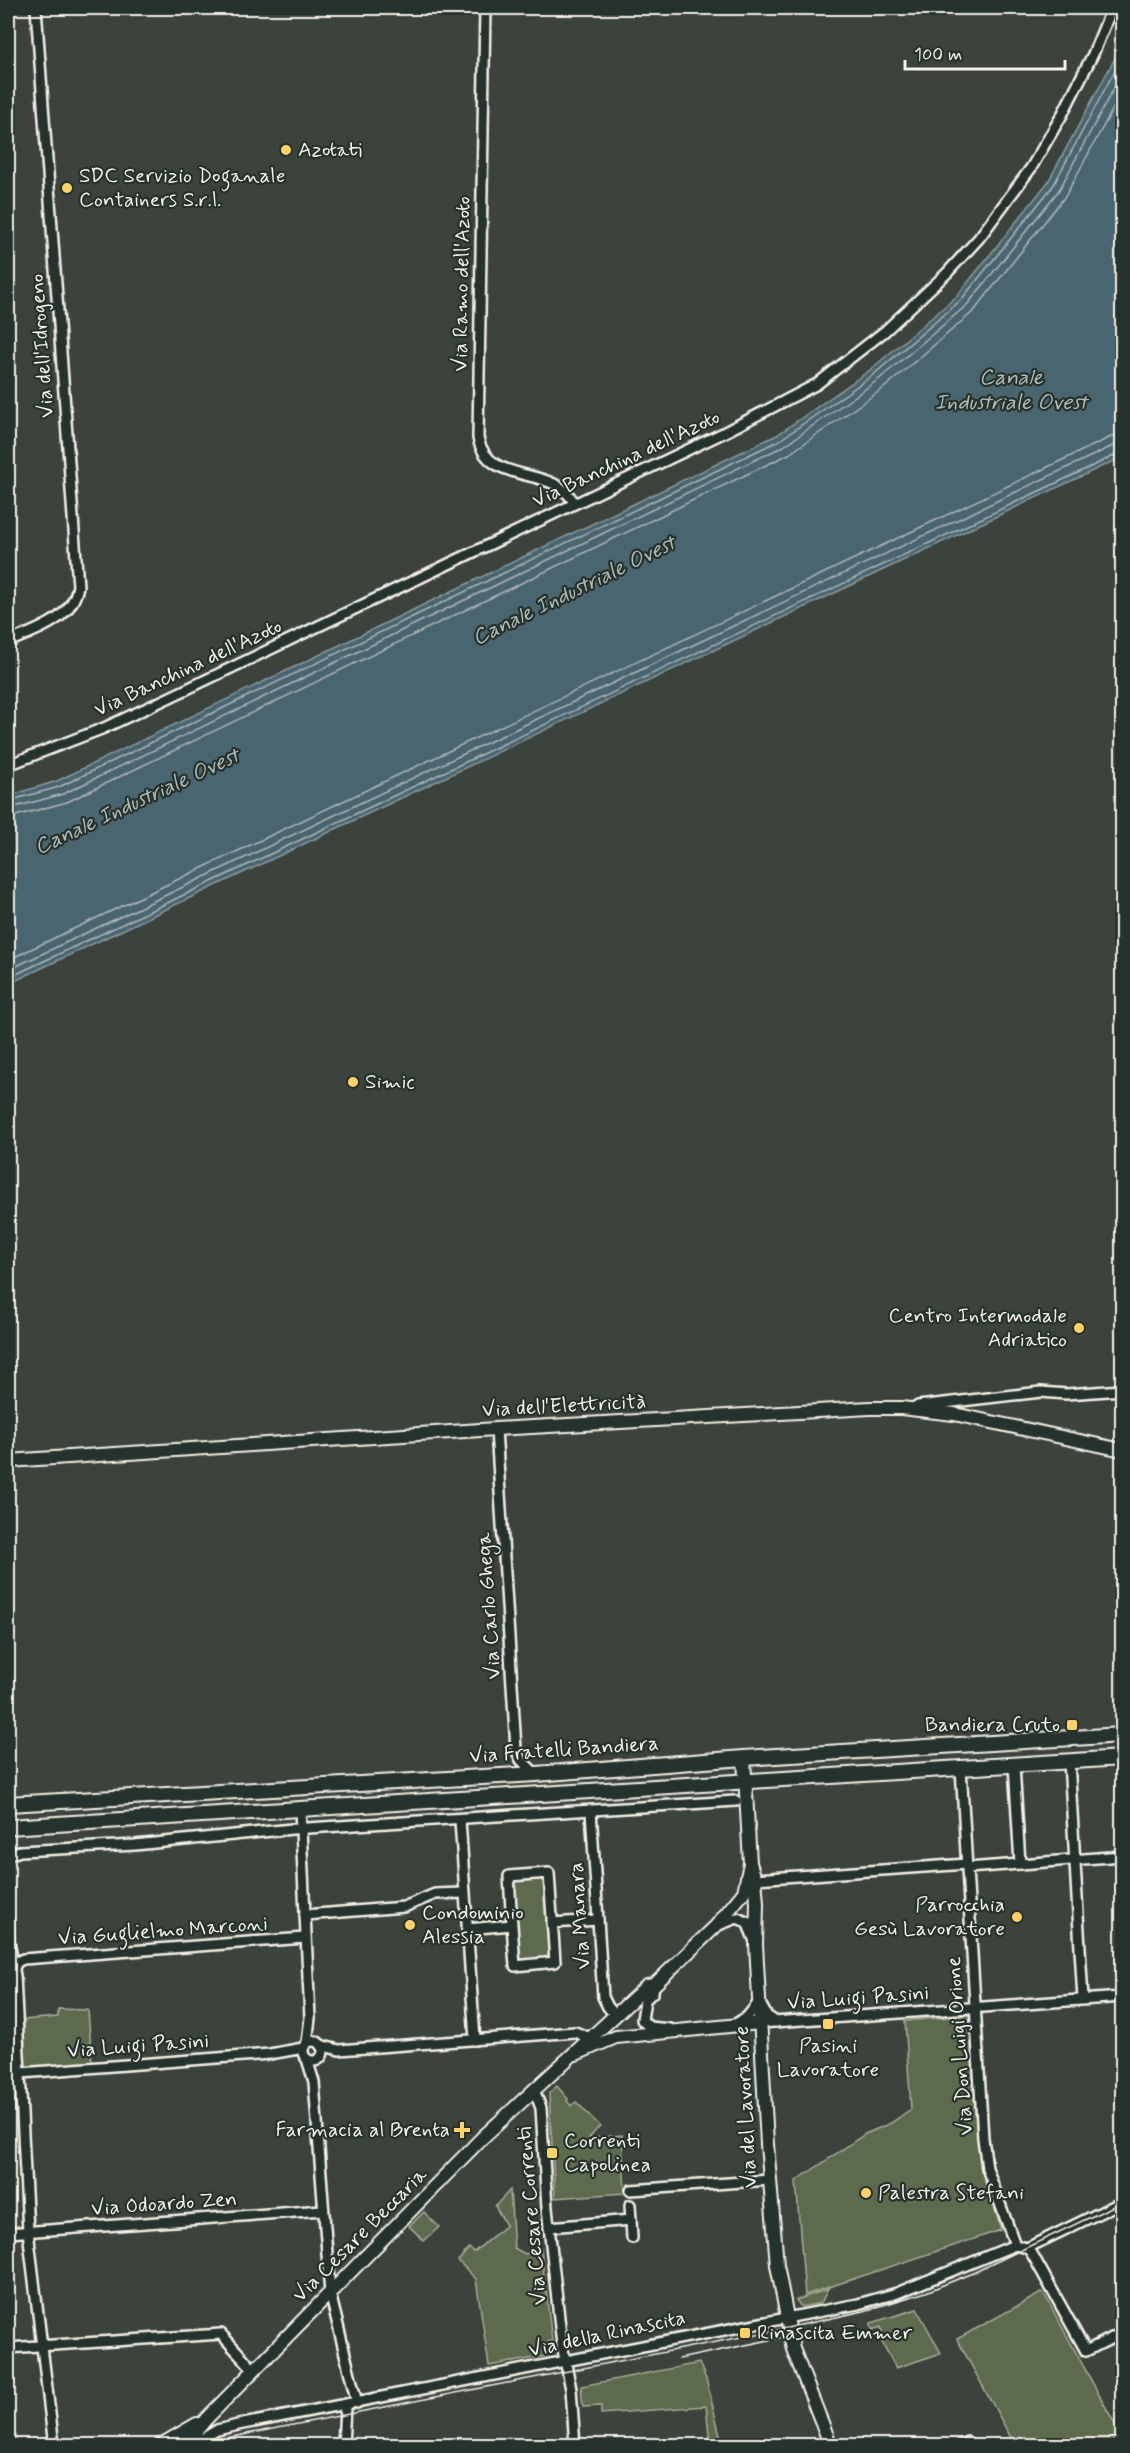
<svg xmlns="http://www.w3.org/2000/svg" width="1130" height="2453" viewBox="0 0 1130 2453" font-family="Mynerve,sans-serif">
<rect width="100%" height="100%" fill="#3c433d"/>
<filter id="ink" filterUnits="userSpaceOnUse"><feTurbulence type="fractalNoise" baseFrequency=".0167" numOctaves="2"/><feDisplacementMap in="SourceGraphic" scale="12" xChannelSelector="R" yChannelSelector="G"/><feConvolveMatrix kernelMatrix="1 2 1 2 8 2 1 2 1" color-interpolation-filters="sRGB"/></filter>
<g filter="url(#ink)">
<g fill="#5d6b4d" stroke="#a8ae9a" stroke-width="1.5">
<polygon points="543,1878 549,1959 520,1961 514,1880"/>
<polygon points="58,2009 88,2010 92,2063 25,2067 22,2020 58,2017"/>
<polygon points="970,2015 982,2165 1001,2230 805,2295 796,2181 865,2134 891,2123 911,2109 905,2021"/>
<polygon points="557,2086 568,2099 567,2101 571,2106 576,2102 600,2126 589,2138 622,2135 625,2193 555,2198 549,2093"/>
<polygon points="510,2190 514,2248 525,2254 541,2249 552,2341 548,2342 549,2353 546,2356 489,2366 476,2279 458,2261 469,2248 474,2252 506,2225 495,2206"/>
<polygon points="424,2212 439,2227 424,2241 409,2226"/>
<polygon points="828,2289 821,2303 801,2307 796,2300"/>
<polygon points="1043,2292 1122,2437 1106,2445 1015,2445 957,2339"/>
<polygon points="917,2309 941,2353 896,2368 877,2333 882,2332 881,2327 872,2330 871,2323"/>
<polygon points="699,2363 706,2379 722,2443 710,2444 706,2406 601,2414 601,2406 583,2407 581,2386"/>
</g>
<polygon fill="#49656f" stroke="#8d9d9f" stroke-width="1.5" points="1122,45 1122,457 8,984 8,796 57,781 777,435 870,370 957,296 1048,182"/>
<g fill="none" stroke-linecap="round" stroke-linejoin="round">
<g stroke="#b0b9b8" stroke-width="1.5">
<polyline points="8,801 59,787 780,440 873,375 961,300 1053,186 1122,57"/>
<polyline points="8,809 63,794 784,446 878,380 967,305 1059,190 1122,73"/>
<polyline points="8,818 67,802 789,454 884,388 974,311 1066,195 1122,92"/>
<polyline points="8,960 1111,437 1122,435"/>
<polyline points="8,970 1115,445 1122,444"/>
<polyline points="8,978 1122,452"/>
</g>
<defs>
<g id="minor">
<path d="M485,8l-7,430c11,50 76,25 96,65"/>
<path d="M8,642c27,-12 64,-21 70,-56l-42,-578"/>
<polyline points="8,765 104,728 166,699 723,433 817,384 885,331 947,273 979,238 1031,168 1062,115 1093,54 1112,8"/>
<polyline points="918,1406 1041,1392 1066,1394 1122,1390"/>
<polyline points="496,1429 516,1749 521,1760 536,1774"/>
<polyline points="1069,1761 1083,1999"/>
<polyline points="961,1768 983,2138 987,2168 1015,2245"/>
<polyline points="300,1809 310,2018 307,2043"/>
<polyline points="591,1811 603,1997 608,2007 615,2015"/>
<polyline points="460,1820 475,2040"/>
<polyline points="8,1855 20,1851 135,1845 292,1829 736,1801"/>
<polyline points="1020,1864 1122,1856"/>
<polyline points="967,1868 1020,1864 1014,1765"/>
<polyline points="755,1879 967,1864"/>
<polyline points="305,1915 404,1907 435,1894 464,1893"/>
<polyline points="8,1920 9,1941 15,1976 28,2231 54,2446"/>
<polyline points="552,1923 598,1920"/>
<polyline points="716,1926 737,1918 747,1922 754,1939"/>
<polyline points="467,1929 512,1925 515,1966 555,1962 549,1873 509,1876 512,1925"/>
<polyline points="14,1968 17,1962 23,1959 305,1938"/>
<polyline points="654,1985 653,1992 645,2000 642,2020 649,2027 670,2029"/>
<polyline points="737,2023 747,2017 759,2002 767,2016 776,2022"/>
<polyline points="760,2023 1122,1997"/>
<circle cx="313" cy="2051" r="10"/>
<polyline points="320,2045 339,2050 575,2032 590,2038"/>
<polyline points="307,2059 314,2082 330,2293 357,2403"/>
<polyline points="8,2074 270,2054 303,2048"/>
<polyline points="534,2090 541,2108 547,2208 562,2345 571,2389 575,2446"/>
<polyline points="631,2190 770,2180"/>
<polyline points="631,2220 632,2238"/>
<polyline points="549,2227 631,2220 630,2205"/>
<polyline points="8,2233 323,2210"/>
<polyline points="1027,2248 1122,2202"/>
<polyline points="8,2348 221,2334 254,2370"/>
<polyline points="190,2446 217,2430 238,2425 858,2304 897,2293 1015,2245 1027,2248 1031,2252 1086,2351 1122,2333"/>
<polyline points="343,2446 345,2406"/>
<polyline points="959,2446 967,2442"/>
</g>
<g id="tertiary">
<polyline points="8,1461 496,1429 870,1408 901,1408 954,1414 1122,1450"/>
<polyline points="744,1758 750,1863 755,1879 757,1903 756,1944 767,2144 777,2265 793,2349 831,2446"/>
<polyline points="576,2054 616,2037 760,2023"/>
<polyline points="159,2446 197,2424"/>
<polyline points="184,2446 206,2419 482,2138 647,1986 654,1985 716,1926 744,1892 750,1863"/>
</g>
<g id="secondary">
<polyline points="8,1804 536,1774 744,1758 1122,1735"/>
<polyline points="8,1827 1122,1758"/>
</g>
</defs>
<use href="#minor" stroke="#f4f1e8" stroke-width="14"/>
<use href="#tertiary" stroke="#f4f1e8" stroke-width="16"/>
<use href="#secondary" stroke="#f4f1e8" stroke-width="18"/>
<use href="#minor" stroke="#26332d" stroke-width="9"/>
<use href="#tertiary" stroke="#26332d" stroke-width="12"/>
<use href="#secondary" stroke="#26332d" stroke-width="14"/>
<g stroke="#f4f1e8" stroke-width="1.5">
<polyline points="679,2359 793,2335"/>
<polyline points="186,2446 787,2328 864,2311 926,2292 975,2272 1122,2202"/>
</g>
</g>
</g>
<g fill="#ffd166" stroke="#26332d" stroke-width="2">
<circle cx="286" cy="150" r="6"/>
<circle cx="67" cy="188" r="6"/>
<circle cx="353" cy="1082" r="6"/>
<circle cx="1079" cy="1328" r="6"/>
<rect x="1066" y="1719" width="12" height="12" rx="3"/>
<circle cx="1017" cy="1917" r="6"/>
<circle cx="410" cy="1925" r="6"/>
<rect x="822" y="2018" width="12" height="12" rx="3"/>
<path d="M459 2121h6v6h6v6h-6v6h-6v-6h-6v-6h6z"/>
<rect x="546" y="2147" width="12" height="12" rx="3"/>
<circle cx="866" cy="2193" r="6"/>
<rect x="739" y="2327" width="12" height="12" rx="3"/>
</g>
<g text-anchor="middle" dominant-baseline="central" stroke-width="4.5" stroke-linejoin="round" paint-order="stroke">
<g font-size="21" fill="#f4f1e8" stroke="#26332d" text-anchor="start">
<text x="298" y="150">Azotati</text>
<text x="79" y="176">SDC Servizio Doganale<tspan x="79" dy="24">Containers S.r.l.</tspan></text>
<text x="365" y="1082">Simic</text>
<text x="1067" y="1316" text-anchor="end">Centro Intermodale<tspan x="1067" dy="24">Adriatico</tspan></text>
<text x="1060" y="1725" text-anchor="end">Bandiera Cruto</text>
<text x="1005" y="1905" text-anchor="end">Parrocchia<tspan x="1005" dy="24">Gesù Lavoratore</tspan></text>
<text x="422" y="1913">Condominio<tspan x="422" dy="24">Alessia</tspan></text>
<text x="828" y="2046" text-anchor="middle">Pasini<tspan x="828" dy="24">Lavoratore</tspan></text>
<text x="450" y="2130" text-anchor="end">Farmacia al Brenta</text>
<text x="564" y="2141">Correnti<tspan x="564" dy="24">Capolinea</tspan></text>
<text x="878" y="2193">Palestra Stefani</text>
<text x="757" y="2333">Rinascita Emmer</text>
</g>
<g font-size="21" fill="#f4f1e8" stroke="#26332d">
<text transform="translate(462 284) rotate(-89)">Via Ramo dell'Azoto</text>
<text transform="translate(42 346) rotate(-94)">Via dell'Idrogeno</text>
<text transform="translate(626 459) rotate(-25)">Via Banchina dell'Azoto</text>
<text transform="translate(188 668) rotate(-25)">Via Banchina dell'Azoto</text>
<text transform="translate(564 1406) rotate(-3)">Via dell'Elettricità</text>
<text transform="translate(489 1606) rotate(-94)">Via Carlo Ghega</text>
<text transform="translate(564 1750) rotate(-4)">Via Fratelli Bandiera</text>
<text transform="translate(580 1916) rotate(-94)">Via Manara</text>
<text transform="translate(163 1931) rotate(-4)">Via Guglielmo Marconi</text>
<text transform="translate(858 1998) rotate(-4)">Via Luigi Pasini</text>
<text transform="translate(138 2046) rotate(-4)">Via Luigi Pasini</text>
<text transform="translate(960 2046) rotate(-94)">Via Don Luigi Orione</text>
<text transform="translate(746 2107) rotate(-93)">Via del Lavoratore</text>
<text transform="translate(164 2204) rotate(-4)">Via Odoardo Zen</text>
<text transform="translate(532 2216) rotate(-95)">Via Cesare Correnti</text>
<text transform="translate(360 2235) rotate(-45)">Via Cesare Beccaria</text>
<text transform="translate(607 2334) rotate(-12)">Via della Rinascita</text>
</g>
<g font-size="22" font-style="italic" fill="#b0b9b8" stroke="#26332d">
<text x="1011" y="378">Canale<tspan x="1011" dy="25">Industriale Ovest</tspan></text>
<text transform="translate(574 591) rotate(-26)">Canale Industriale Ovest</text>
<text transform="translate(137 802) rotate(-25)">Canale Industriale Ovest</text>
</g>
</g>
<rect width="1130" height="2453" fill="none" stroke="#26332d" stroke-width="30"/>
<rect x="15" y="15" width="1100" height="2423" fill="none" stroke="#f4f1e8" stroke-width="2" filter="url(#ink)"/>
<path d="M905 60v9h160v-9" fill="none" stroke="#f4f1e8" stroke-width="3"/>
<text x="914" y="60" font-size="18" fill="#f4f1e8" stroke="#26332d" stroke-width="4.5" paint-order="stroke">100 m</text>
</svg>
